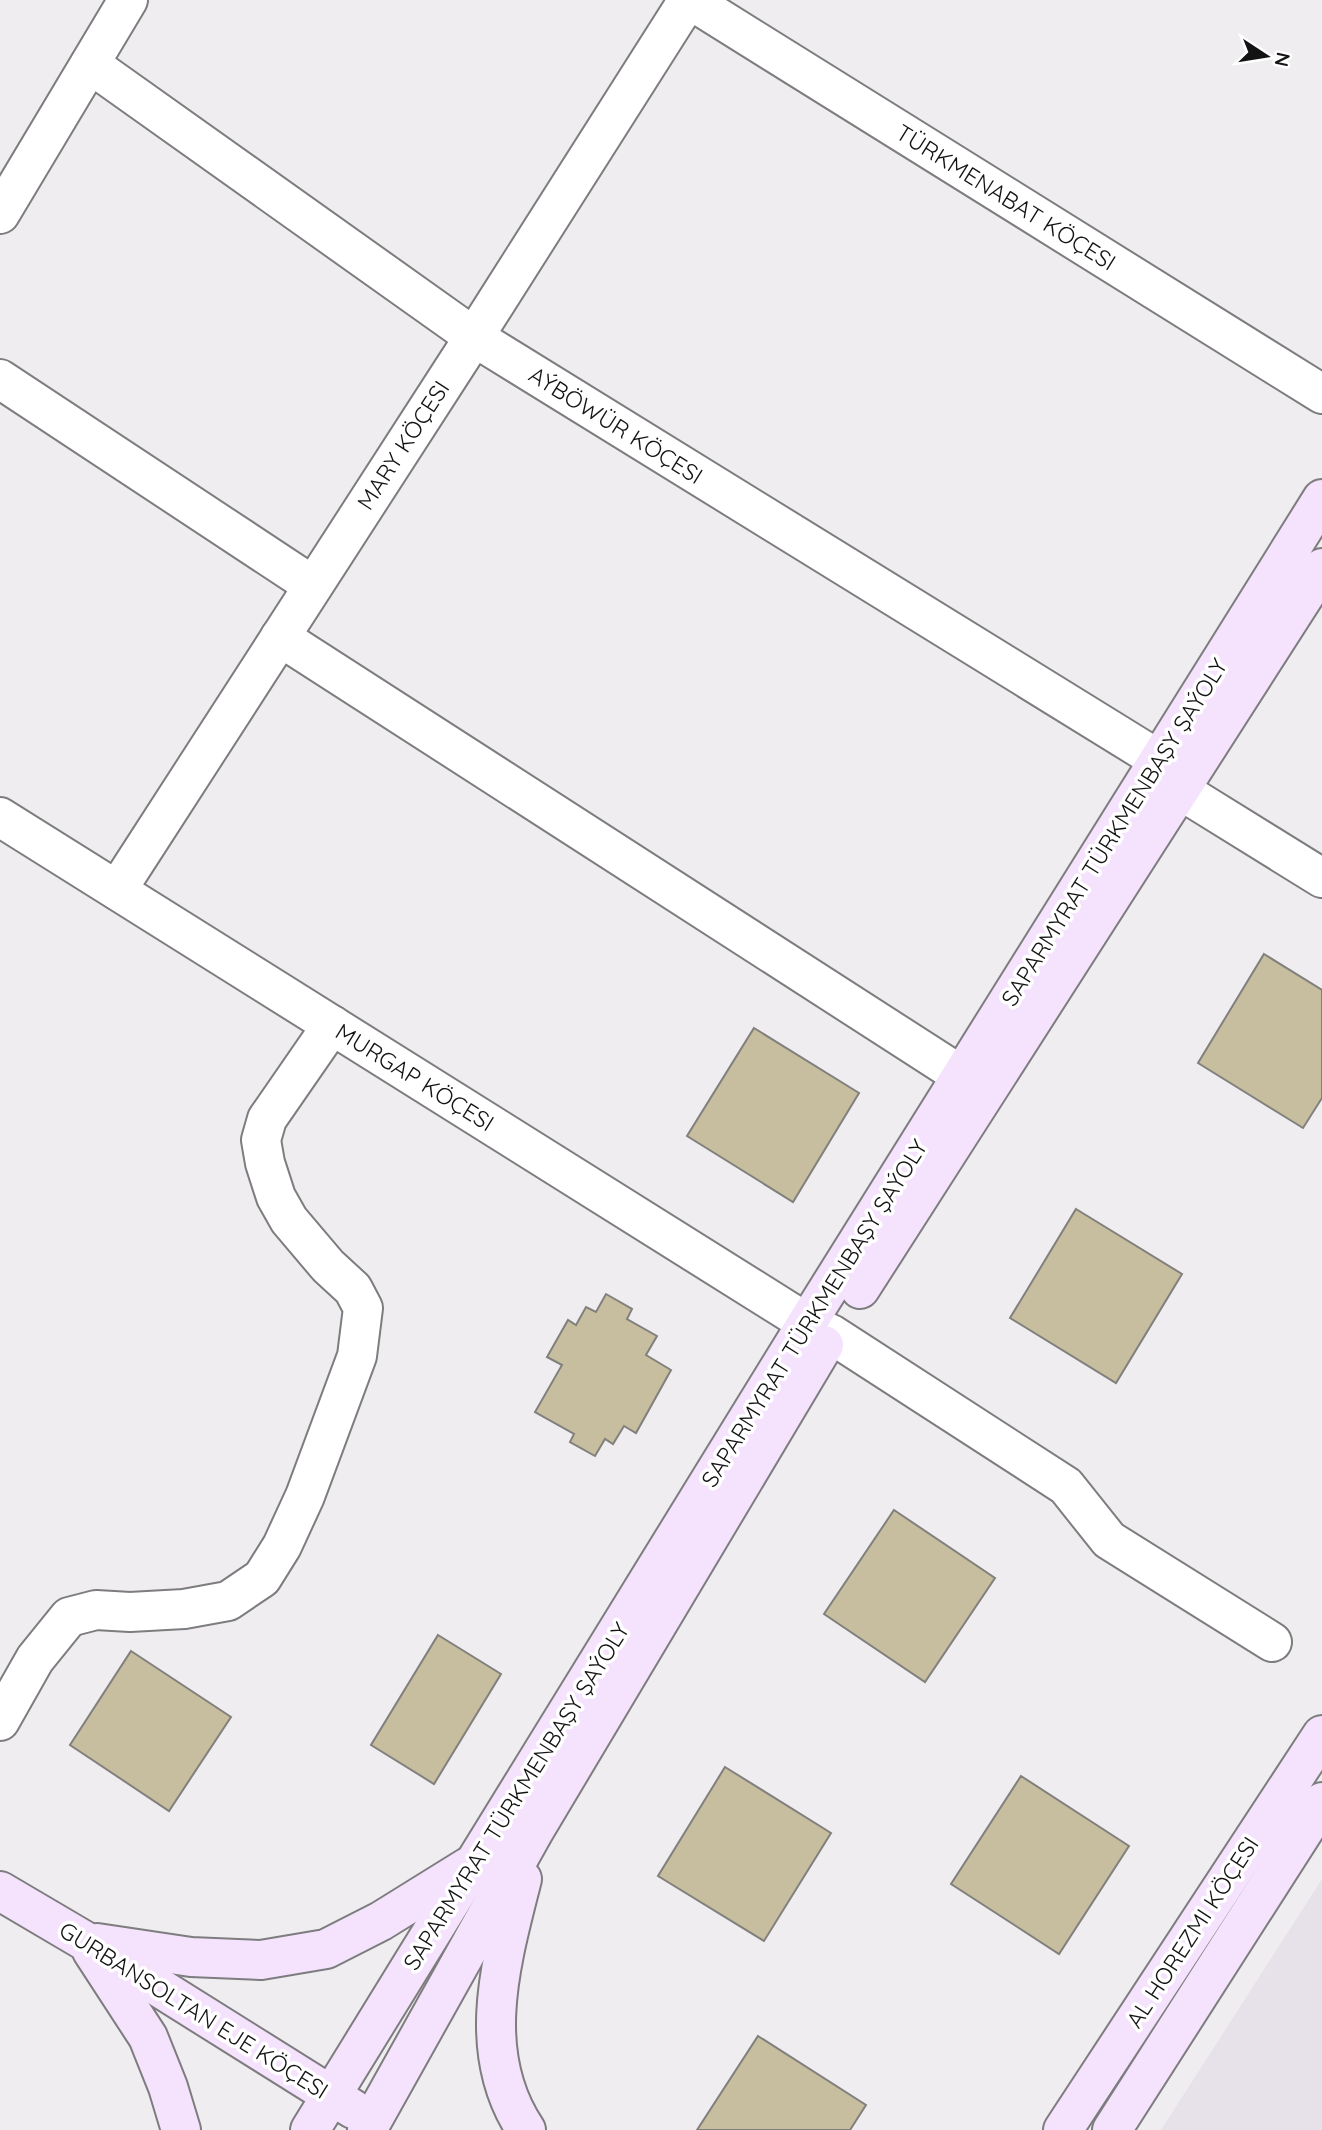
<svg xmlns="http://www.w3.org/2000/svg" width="1322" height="2130" viewBox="0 0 1322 2130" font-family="Quicksand,sans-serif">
<rect width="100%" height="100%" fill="#efedf0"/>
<polygon fill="#e7e1ea" points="1322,1879 1322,2130 1161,2130"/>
<g fill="#c7bd9f" stroke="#81807d" stroke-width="2">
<polygon points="1264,954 1322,990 1322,1098 1303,1128 1198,1063"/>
<polygon points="754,1028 859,1093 793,1202 687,1136"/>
<polygon points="1076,1209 1182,1274 1116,1383 1010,1318"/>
<polygon points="606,1294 632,1309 627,1319 657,1336 646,1355 671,1370 636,1433 624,1426 613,1444 605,1439 595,1456 570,1442 574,1434 535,1412 562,1365 547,1357 568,1320 576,1325 586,1307 596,1312"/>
<polygon points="894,1510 995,1578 925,1682 824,1614"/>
<polygon points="438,1635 501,1674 434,1784 371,1745"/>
<polygon points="131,1651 231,1717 169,1811 70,1745"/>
<polygon points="725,1767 831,1833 764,1941 658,1876"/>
<polygon points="1021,1776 1129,1846 1059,1954 951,1884"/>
<polygon points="758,2036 866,2105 850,2130 697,2130"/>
</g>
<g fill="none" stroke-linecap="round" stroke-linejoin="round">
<defs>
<g id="street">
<polyline points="690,0 1322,394"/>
<polyline points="90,64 474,337 1159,760"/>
<polyline points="0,214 128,0"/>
<polyline points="0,379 312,585"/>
<polyline points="280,637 962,1076"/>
<polyline points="1180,790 1322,878"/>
<polyline points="0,817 807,1323 831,1334 1066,1486 1109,1540 1272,1642"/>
<polyline points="117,890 474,337 688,0"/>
<polyline points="0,1721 35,1659 69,1617 96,1610 130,1612 184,1609 228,1601 262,1578 282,1546 305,1496 357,1356 363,1308 353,1289 328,1266 289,1220 276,1197 265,1163 261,1140 267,1119 332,1025"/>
</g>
<g id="secondary">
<polyline points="860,1289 1322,568"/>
<path d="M522,1879c-21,83 -48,173 4,251"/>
<polyline points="0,1891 85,1941 353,2109"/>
<polyline points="97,1943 191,1957 261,1960 326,1949 381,1921 468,1867"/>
<polyline points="92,1951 148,2037 168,2087 181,2130"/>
<polyline points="310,2130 807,1323 1322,499"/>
<polyline points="367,2130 534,1831 824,1345"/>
<polyline points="1063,2130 1322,1735"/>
<polyline points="1112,2130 1322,1802"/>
</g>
</defs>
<use href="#street" stroke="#7d7c7e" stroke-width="42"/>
<use href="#secondary" stroke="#7d7c7e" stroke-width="42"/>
<use href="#street" stroke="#fff" stroke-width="38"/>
<use href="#secondary" stroke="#f5e3fd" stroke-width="38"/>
</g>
<g text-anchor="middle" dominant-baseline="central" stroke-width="7" stroke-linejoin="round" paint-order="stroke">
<g font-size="23" fill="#141314" stroke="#fff">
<text transform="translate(1006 197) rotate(32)">TÜRKMENABAT KÖÇESI</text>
<text transform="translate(616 425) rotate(32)">AÝBÖWÜR KÖÇESI</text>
<text transform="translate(403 445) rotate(-57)">MARY KÖÇESI</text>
<text transform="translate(1114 832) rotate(-58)">SAPARMYRAT TÜRKMENBAŞY ŞAÝOLY</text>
<text transform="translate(415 1077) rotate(32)">MURGAP KÖÇESI</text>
<text transform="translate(814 1313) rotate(-58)">SAPARMYRAT TÜRKMENBAŞY ŞAÝOLY</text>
<text transform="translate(516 1796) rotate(-58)">SAPARMYRAT TÜRKMENBAŞY ŞAÝOLY</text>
<text transform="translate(1192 1932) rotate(-57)">AL HOREZMI KÖÇESI</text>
<text transform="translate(194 2010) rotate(32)">GURBANSOLTAN EJE KÖÇESI</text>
</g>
</g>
<g transform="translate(1266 56) rotate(102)" stroke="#ffffff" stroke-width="5" paint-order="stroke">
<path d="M0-5L12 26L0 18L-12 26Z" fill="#141314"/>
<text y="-10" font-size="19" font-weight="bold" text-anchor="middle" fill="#141314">N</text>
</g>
</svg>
